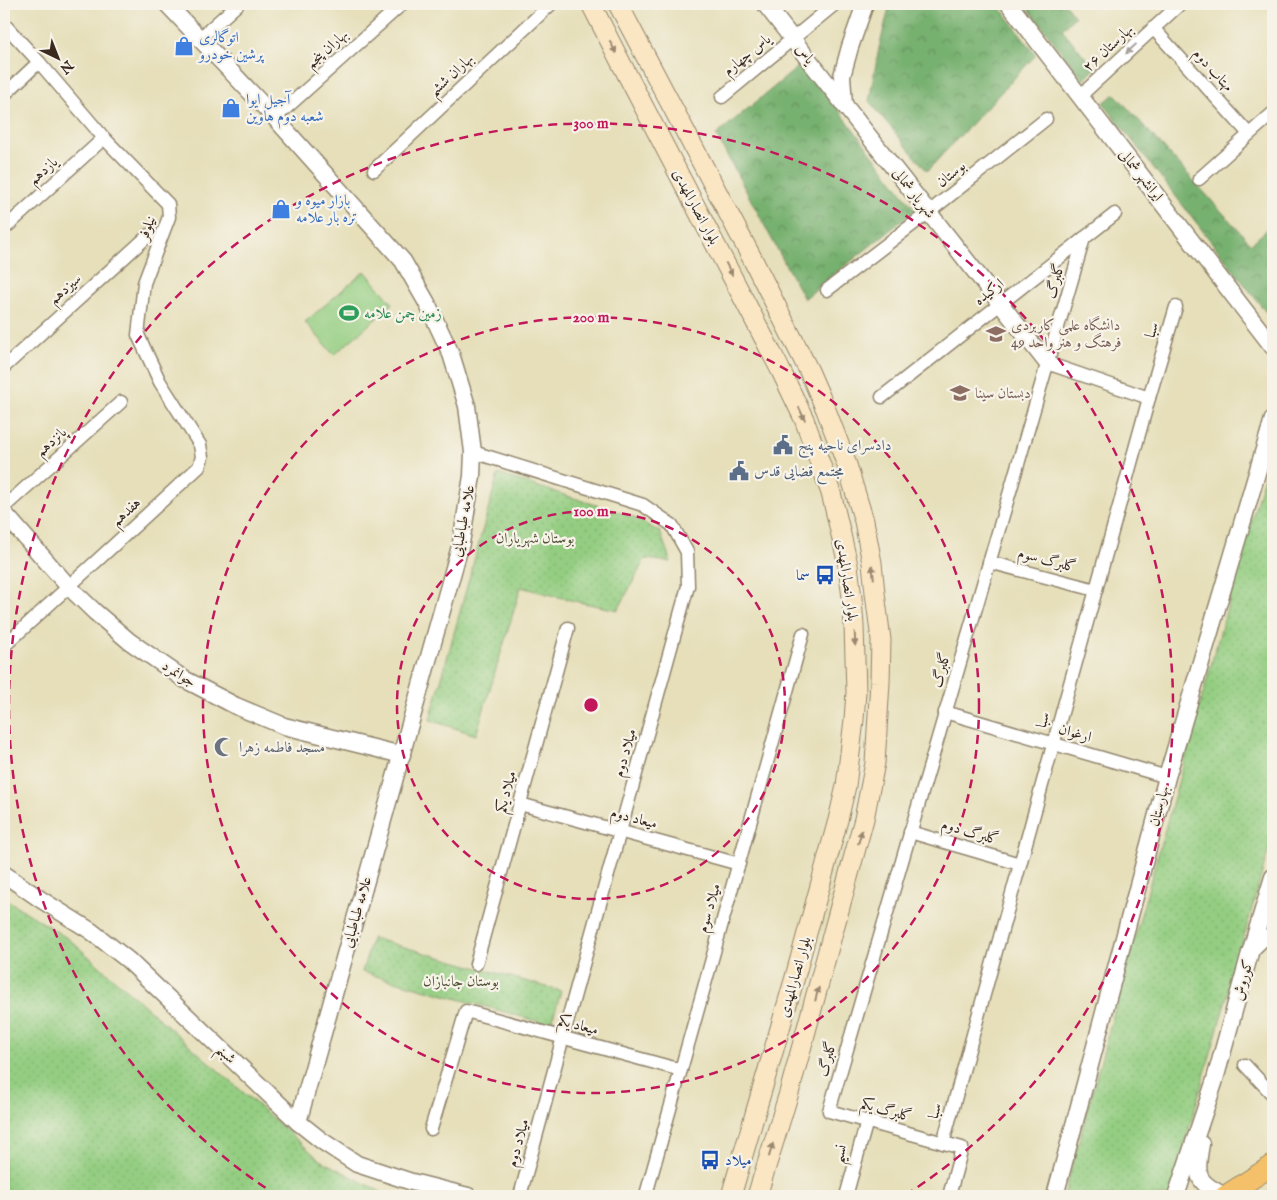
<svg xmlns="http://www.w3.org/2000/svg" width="1277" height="1200" viewBox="0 0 1277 1200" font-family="'IM FELL English',Amiri,serif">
<defs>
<pattern id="forest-crowns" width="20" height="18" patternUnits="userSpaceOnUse" patternTransform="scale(1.25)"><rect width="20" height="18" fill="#77b170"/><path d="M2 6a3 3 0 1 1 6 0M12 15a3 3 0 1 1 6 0" fill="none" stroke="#63905b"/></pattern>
<pattern id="park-dots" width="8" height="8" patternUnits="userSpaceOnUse" patternTransform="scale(1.25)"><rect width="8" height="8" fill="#94ce82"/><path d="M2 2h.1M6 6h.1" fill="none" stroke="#80b170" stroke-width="1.8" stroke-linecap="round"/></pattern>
</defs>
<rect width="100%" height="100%" fill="#f7f3e8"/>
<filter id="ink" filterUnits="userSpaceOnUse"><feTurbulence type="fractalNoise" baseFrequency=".02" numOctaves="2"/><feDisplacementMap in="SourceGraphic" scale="10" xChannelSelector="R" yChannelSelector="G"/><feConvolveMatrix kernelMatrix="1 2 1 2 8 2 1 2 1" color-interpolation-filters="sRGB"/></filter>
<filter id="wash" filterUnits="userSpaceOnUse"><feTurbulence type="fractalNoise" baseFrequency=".0096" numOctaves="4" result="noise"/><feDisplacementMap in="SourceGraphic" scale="20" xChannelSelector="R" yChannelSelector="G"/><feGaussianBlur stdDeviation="1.12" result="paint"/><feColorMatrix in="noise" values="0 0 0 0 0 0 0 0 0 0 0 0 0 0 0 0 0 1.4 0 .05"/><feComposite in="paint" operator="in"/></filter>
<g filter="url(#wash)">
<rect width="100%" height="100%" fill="#e6dfba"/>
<g fill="url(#forest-crowns)" stroke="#596e47">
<polygon points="890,4 998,4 1036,55 927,171 869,101 879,48"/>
<polygon points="1025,4 1065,4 1075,17 1062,29 1095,69 1083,80"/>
<polygon points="803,63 915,210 804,299 716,135"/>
<polygon points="1115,94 1251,244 1273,224 1273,321 1103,103"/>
</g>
<g fill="url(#park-dots)" stroke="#687c50">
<polygon points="1273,444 1273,835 1170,1196 1064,1196 1125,972"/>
<polygon points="498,474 631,516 660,532 671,562 645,559 618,610 574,601 521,587 476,735 430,720"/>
<polygon points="4,898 70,940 320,1160 389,1196 4,1196"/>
<polygon points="372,938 561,991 551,1025 362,972"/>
</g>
<polygon fill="#94ce82" stroke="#687c50" points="365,271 393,304 334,355 305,322"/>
</g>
<g filter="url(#ink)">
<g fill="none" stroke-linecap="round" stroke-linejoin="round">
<defs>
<g id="minor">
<polyline points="4,24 39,62 104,138 168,204 169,217 144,283 138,335 160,382 200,445 202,457 199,467 4,646"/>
<polyline points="1153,28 1249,134"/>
<polyline points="199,39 238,4"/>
<polyline points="4,95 39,62"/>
<polyline points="1080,96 1180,4"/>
<polyline points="722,97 835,4"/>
<polyline points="275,118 402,4"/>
<polyline points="374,170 551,4"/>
<polyline points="1199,179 1273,113"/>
<polyline points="4,229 104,138"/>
<polyline points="827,290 929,212 1046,119"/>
<polyline points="1047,363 1149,398"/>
<polyline points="4,367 149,235"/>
<polyline points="882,397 1115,214"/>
<polyline points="473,452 643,505 672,525 687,552 688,586 563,1037 520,1196"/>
<polyline points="4,507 121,402"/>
<polyline points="989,562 1096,590"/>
<polyline points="945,712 1167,777"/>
<polyline points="520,804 739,864"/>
<polyline points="910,832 1020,864"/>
<polyline points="1250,953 1273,931"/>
<polyline points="476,964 568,628"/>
<polyline points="1245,1065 1273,1095"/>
<polyline points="431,1129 466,1011 681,1070"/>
<polyline points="943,1143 1149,398 1176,307"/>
<polyline points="647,1191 803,634"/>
<polyline points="846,1196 867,1121"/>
<polyline points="949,1196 962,1148 829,1111 1084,238"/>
</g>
<g id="tertiary">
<polyline points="167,4 275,118 403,261 427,303 451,354 467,406 473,452 472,476 461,543 298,1122"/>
<polyline points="765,4 1047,363"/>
<polyline points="1009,4 1273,347"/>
<polyline points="844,105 842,76 850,47 865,4"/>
<polyline points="4,513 69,587 95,612 129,641 184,679 236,706 284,726 402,755"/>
<polyline points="4,874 40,899 91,931 128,960 298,1122 322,1141 357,1164 412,1182 468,1196"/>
<path d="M1201,1144c-6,32 -5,38 24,52"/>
<polyline points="1055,1196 1167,777 1273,419"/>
<polyline points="1176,1196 1214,1083 1250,953 1273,877"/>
</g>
<g id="secondary">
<polyline points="591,4 619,59 780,369 804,419 831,493 839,526 848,565 852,598 854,626 856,692 854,720 846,786 838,820 795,977 731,1196"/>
<polyline points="618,4 753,260 809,371 826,410 847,465 864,521 872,563 875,593 881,640 880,682 875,763 864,819 789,1093 757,1196"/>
</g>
<polyline id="primary" points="1225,1196 1273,1165"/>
</defs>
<use href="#minor" stroke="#90846c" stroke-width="15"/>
<use href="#tertiary" stroke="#90846c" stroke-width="19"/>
<use href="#secondary" stroke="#90846c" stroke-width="21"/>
<use href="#primary" stroke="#90846c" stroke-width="22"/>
<use href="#minor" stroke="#fff" stroke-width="12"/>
<use href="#tertiary" stroke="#fff" stroke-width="16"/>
<use href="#secondary" stroke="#fbe6c3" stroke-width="19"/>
<use href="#primary" stroke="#f4c16a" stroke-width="20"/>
</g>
<defs><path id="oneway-solid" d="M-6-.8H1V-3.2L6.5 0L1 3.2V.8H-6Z" transform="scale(1.25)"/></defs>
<g fill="#9b8870">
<use href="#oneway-solid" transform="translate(613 47) rotate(63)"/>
<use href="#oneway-solid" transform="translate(729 269) rotate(62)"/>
<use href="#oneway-solid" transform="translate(802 414) rotate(65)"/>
<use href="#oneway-solid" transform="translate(873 572) rotate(-97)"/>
<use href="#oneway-solid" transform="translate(855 639) rotate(88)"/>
<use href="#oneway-solid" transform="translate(860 837) rotate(-75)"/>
<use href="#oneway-solid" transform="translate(817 994) rotate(-75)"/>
<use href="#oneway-solid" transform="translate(771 1150) rotate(-73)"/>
</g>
<use fill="#a79f9a" href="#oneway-solid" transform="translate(1131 49) rotate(137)"/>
</g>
<g fill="none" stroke="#c2185b" stroke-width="2.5" stroke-dasharray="9 6">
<circle cx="591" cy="705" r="194"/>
<circle cx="591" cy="705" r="388"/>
<path d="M278 1196A582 582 0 1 1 904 1196"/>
</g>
<defs>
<symbol id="shop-bare" viewBox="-9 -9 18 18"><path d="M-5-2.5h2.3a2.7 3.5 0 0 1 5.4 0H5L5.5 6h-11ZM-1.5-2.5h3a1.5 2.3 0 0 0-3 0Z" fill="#3f7fe0" stroke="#f7f3e8" stroke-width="2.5" paint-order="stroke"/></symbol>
<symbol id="stadium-bare" viewBox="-9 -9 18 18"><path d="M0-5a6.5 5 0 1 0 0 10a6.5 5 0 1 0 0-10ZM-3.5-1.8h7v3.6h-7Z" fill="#2e9e5b" stroke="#f7f3e8" stroke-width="2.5" paint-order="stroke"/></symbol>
<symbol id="university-bare" viewBox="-9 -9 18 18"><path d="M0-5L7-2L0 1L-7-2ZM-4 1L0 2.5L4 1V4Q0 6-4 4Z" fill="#8d6e63" stroke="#f7f3e8" stroke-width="2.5" paint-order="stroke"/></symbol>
<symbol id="school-bare" viewBox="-9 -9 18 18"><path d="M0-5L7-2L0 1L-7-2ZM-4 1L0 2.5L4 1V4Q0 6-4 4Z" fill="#8d6e63" stroke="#f7f3e8" stroke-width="2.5" paint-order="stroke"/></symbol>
<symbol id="civic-bare" viewBox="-9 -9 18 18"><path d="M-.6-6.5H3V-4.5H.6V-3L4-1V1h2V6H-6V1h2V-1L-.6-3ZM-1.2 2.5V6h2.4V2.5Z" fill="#5c6f8a" stroke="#f7f3e8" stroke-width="2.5" paint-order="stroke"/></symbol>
<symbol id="bus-bare" viewBox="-9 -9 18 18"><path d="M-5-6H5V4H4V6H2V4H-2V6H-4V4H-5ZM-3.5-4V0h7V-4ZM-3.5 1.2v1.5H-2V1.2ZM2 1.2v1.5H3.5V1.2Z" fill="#1a4fb4" stroke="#f7f3e8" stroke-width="2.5" paint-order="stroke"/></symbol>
<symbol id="mosque-bare" viewBox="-9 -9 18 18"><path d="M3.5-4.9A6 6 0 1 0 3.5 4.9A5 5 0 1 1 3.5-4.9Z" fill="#6b7280" stroke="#f7f3e8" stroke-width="2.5" paint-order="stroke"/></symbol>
</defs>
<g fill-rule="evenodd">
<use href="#shop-bare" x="170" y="32" width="28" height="28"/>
<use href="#shop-bare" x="217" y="94" width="28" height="28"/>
<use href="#shop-bare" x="267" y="195" width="28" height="28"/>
<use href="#stadium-bare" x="335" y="299" width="28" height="28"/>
<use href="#university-bare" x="982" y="320" width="28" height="28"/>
<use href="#school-bare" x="946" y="379" width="28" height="28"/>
<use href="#civic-bare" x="769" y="431" width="28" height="28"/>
<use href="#civic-bare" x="725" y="457" width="28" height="28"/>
<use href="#bus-bare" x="811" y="561" width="28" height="28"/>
<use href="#mosque-bare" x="210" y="733" width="28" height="28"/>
<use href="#bus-bare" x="696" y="1146" width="28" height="28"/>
</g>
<g text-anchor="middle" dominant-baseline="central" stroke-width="4.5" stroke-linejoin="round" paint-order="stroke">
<g font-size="15" fill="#366cbe" stroke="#f7f3e8" text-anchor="start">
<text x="199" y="37">اتوگالری<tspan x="199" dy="17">پرشین خودرو</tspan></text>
<text x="246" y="99">آجیل ایوا<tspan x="246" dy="17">شعبه دوم هاوین</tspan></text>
<text x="296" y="200">بازار میوه و<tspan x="296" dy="17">تره بار علامه</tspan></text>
</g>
<g font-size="15" fill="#3b2a1e" stroke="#f7f3e8">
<text transform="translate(1108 48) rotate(-43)">بهارستان ۲۶</text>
<text transform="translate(327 49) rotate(-42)">بهاران پنجم</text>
<text transform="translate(805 54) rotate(52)">یاس</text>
<text transform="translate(747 55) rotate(-39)">یاس چهارم</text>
<text transform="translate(1213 70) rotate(48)">مهتاب دوم</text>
<text transform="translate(451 75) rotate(-43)">بهاران ششم</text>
<text transform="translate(43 171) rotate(-42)">یازدهم</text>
<text transform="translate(951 174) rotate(-39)">بوستان</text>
<text transform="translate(1141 175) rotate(52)">ایرانشهر شمالی</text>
<text transform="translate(914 193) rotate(52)">شهریار شمالی</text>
<text transform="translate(696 207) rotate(62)">بلوار انصارالمهدی</text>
<text transform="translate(147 228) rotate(-70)">نیلوفر</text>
<text transform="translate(1055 281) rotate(-74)">گلبرگ</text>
<text transform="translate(65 289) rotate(-42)">سیزدهم</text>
<text transform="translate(989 292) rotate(-38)">ارکیده</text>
<text transform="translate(1152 330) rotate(-73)">سبا</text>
<text transform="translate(51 442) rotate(-42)">پانزدهم</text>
<text transform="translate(126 512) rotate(-43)">هفدهم</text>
<text transform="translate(463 521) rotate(-79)">علامه طباطبایی</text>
<text transform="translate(1047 560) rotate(15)">گلبرگ سوم</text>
<text transform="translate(847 580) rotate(82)">بلوار انصارالمهدی</text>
<text transform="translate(941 670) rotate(-74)">گلبرگ</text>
<text transform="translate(179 674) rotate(32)">جوانمرد</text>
<text transform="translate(1043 720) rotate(-75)">سبا</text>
<text transform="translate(1075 733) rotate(16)">ارغوان</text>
<text transform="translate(625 753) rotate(-74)">میلاد دوم</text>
<text transform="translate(506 792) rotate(-75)">میلاد یکم</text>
<text transform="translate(1159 806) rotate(-75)">بهارستان</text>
<text transform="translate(634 818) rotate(15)">میعاد دوم</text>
<text transform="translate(970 832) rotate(16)">گلبرگ دوم</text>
<text transform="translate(709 908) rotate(-74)">میلاد سوم</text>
<text transform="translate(357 912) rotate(-74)">علامه طباطبایی</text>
<text transform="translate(795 977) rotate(-74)">بلوار انصارالمهدی</text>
<text transform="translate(1243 980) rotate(-75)">کوروش</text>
<text transform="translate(578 1025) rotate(15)">میعاد یکم</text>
<text transform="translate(226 1054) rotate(44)">شبنم</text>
<text transform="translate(827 1059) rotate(-74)">گلبرگ</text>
<text transform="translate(886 1110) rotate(16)">گلبرگ یکم</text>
<text transform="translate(935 1111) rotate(-75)">سبا</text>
<text transform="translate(518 1143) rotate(-75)">میلاد دوم</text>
<text transform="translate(840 1154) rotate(-75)">نسیم</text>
</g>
<g font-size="15" fill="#27864d" stroke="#f7f3e8" text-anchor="start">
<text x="364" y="313">زمین چمن علامه</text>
</g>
<g font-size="15" fill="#785e54" stroke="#f7f3e8" text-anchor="start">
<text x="1011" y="325">دانشگاه علمی کاربردی<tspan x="1011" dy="17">فرهتگ و هنر واحد 49</tspan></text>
<text x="975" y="393">دبستان سینا</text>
</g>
<g font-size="15" fill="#4e5e75" stroke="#f7f3e8" text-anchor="start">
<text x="798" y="445">دادسرای ناحیه پنج</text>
<text x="754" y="471">مجتمع قضایی قدس</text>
</g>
<g font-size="15" fill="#515337" stroke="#f7f3e8">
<text x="535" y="538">بوستان شهریاران</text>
<text x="461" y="981">بوستان جانبازان</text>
</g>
<g font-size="15" fill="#164399" stroke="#f7f3e8" text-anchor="end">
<text x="810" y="575">سما</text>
<text x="725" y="1160" text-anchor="start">میلاد</text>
</g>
<g font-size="15" fill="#5b616d" stroke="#f7f3e8" text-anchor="start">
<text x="239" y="747">مسجد فاطمه زهرا</text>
</g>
</g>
<circle cx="591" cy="705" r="8" fill="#c2185b" stroke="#f7f3e8" stroke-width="2.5"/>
<g font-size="15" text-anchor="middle" font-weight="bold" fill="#c2185b" stroke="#f7f3e8" stroke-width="4.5" stroke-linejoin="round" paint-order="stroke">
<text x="591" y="128">300 m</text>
<text x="591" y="322">200 m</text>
<text x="591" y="516">100 m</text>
</g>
<rect width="1277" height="1200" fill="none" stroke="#f7f3e8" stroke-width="20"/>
<g transform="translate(58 58) rotate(137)" stroke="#f7f3e8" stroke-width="4" paint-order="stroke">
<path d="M0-4L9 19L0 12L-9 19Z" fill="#3b2a1e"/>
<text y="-8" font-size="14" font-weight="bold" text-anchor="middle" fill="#3b2a1e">N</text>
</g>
</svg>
